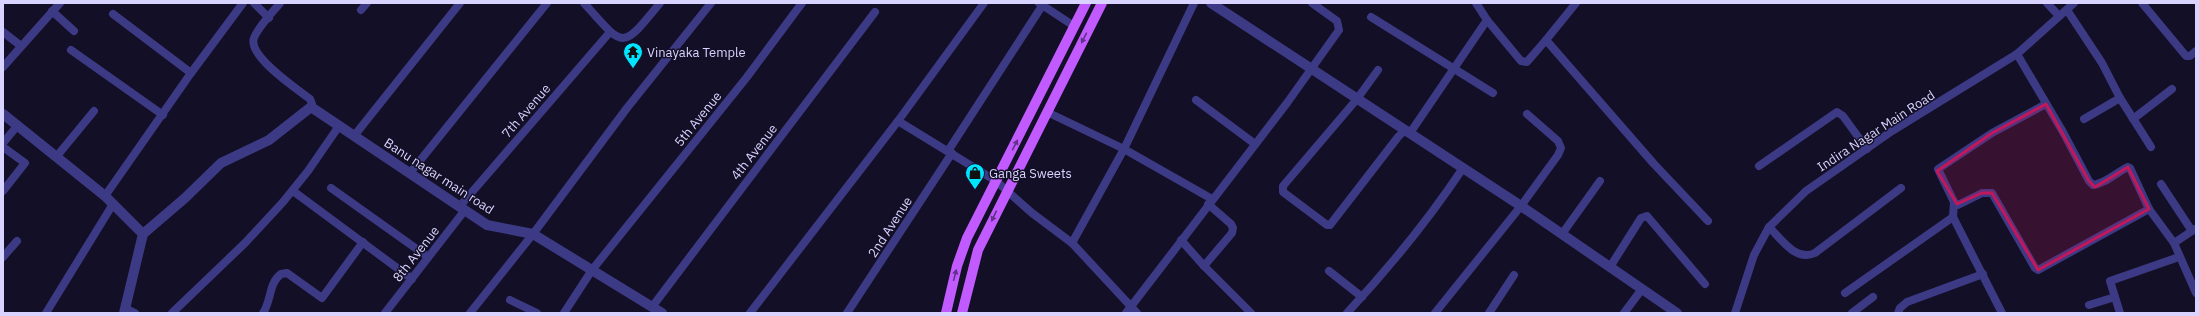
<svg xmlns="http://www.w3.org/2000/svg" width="2199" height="316" viewBox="0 0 2199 316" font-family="'IBM Plex Sans',sans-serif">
<rect width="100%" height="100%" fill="#130f26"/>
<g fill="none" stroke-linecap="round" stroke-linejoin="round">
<g stroke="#3d3a85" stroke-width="8">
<polyline points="254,3 269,18"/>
<path d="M280,3c-7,9 -22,24 -26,35 -7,18 43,51 56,61l2,5 -1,3"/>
<path d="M584,3c40,45 37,48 76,0"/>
<polyline points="1039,3 1074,26"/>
<polyline points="1476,3 1487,20"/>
<polyline points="2047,3 2059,16"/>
<polyline points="2142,3 2186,56 2190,56 2196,51"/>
<polyline points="361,10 367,3"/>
<polyline points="2067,10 2102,63 2120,98 2151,147"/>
<polyline points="52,11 74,31"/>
<polyline points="113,14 191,73"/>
<polyline points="1371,17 1493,93"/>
<polyline points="3,32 21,46"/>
<polyline points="1546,40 1576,3"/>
<polyline points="71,50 163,115"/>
<path d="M2017,54l46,78 26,49 4,4c12,-1 24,-13 35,-18l2,1 19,41 25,34"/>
<polyline points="3,67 60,3"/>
<polyline points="1378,70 1357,99 1283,186 1283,192 1327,225 1330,225 1398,137 1405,130"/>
<polyline points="1196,100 1255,144"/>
<polyline points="1047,112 1124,149 1212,199"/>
<polyline points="2084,119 2120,98"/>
<polyline points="2133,119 2172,89"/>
<polyline points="898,121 996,181 1032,213 1072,243"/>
<polyline points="1410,133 1487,20 1521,61 1527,62 1546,40 1654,164 1708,221"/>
<polyline points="354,136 460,3"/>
<polyline points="3,143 18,125"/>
<polyline points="3,147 25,163 3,191"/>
<polyline points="948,151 1042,6"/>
<polyline points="57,156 94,111"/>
<polyline points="1759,166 1837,112 1843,116 1867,149"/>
<polyline points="410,173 547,3"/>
<polyline points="2161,184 2192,231 2195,229"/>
<polyline points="331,188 428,257"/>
<polyline points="293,191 412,279"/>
<polyline points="105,196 191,73 243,3"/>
<polyline points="1954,202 1958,205 1982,193 1992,193 2035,268 2038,270 2149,209"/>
<polyline points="460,206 610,32"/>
<path d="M1769,227c13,13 27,35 46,26l86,-65"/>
<polyline points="2192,231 2174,243 2196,293"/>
<polyline points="1562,234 1600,181"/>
<polyline points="1181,240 1204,266 1251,313"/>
<polyline points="3,257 17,241"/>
<polyline points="1204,266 1232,233 1233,228 1231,224 1208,204"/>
<polyline points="1610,267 1641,218 1647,216 1705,284"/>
<polyline points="1329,271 1362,297"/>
<polyline points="1845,293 1953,217"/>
<polyline points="510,300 537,313"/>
<polyline points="2089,305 2115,297"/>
<polyline points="652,307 875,12"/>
<polyline points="125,308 135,313"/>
<polyline points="46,313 113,204"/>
<polyline points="172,313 245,243 283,202 308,171 339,126"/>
<path d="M263,313c9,-13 5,-29 18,-39l6,-1 35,25 41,-56"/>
<polyline points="385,313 465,210"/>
<polyline points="470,313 533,234 627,108 711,3"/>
<polyline points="564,313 592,270 747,77 802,3"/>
<polyline points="750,313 898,121 984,3"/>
<polyline points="847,313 952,153"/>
<polyline points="1126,313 1287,103 1339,30 1337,21 1312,3"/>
<polyline points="1137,313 1072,243 1124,149 1194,3"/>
<path d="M1347,313c42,-45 82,-94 116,-145"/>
<polyline points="1435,313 1521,206 1558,155 1561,148 1558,141 1527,114"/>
<polyline points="1489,313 1514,275"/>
<polyline points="1624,313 1642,289"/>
<polyline points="1735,313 1754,255 1769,227 1806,191 1892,131 2017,54 2074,3"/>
<polyline points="1852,313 1873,297"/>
<polyline points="1898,313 1900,308 1907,302 1983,274"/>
<polyline points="2002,313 1953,217 1954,202 1938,169 1992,133 2046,104"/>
<polyline points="2120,313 2110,281 2179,257"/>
</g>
<g stroke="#3d3a85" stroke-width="10">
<polyline points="1211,3 1521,206 1677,313"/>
<polyline points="3,114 105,196 143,234"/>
<polyline points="124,313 143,234 185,198 221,163 269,140 311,107 487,225 533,234 662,313"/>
</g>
<g stroke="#c25bff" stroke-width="10">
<polyline points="946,313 957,266 967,238 1086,3"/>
<polyline points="962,313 978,250 1102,3"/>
</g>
</g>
<defs><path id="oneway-solid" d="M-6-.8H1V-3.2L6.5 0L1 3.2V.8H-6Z"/></defs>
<g fill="#623188">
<use href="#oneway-solid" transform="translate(1084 38) rotate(117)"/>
<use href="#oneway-solid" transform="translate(1015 145) rotate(-63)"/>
<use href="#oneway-solid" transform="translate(994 216) rotate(115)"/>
<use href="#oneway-solid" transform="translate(955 275) rotate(-76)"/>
</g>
<path fill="#c2185b" fill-opacity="0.2" stroke="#c2185b" stroke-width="3" stroke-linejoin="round" d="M2046,104l43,77 6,6 33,-20 21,42 -111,61 -46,-77h-10l-25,11 -20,-33 55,-38z"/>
<defs>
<symbol id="temple-pin" viewBox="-11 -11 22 30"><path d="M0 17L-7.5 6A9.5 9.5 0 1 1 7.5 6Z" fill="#00e5ff" stroke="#130f26"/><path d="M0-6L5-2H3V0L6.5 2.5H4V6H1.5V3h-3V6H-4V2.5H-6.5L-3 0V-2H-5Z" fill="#111"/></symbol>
<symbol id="shop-pin" viewBox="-11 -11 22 30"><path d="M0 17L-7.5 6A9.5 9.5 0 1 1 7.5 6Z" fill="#00e5ff" stroke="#130f26"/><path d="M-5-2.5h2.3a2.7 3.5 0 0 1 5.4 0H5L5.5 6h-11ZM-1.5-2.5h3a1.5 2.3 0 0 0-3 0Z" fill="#111"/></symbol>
</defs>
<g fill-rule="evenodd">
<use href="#temple-pin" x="622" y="41" width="22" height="30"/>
<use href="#shop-pin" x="964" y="162" width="22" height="30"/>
</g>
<g text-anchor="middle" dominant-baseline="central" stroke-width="3" stroke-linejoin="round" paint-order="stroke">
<g font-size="13" fill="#d9d4ff" stroke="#130f26" text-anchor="start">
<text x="647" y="52">Vinayaka Temple</text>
<text x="989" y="173">Ganga Sweets</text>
</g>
<g font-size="13" fill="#d9d4ff" stroke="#130f26">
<text transform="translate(526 111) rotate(-49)">7th Avenue</text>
<text transform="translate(698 119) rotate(-51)">5th Avenue</text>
<text transform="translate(1876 131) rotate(-33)">Indira Nagar Main Road</text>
<text transform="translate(754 152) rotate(-52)">4th Avenue</text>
<text transform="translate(439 176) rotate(33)">Banu nagar main road</text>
<text transform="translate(890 227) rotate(-57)">2nd Avenue</text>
<text transform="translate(416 254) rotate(-52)">8th Avenue</text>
</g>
</g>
<rect width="2199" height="316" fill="none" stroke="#d9d4ff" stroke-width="8"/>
</svg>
